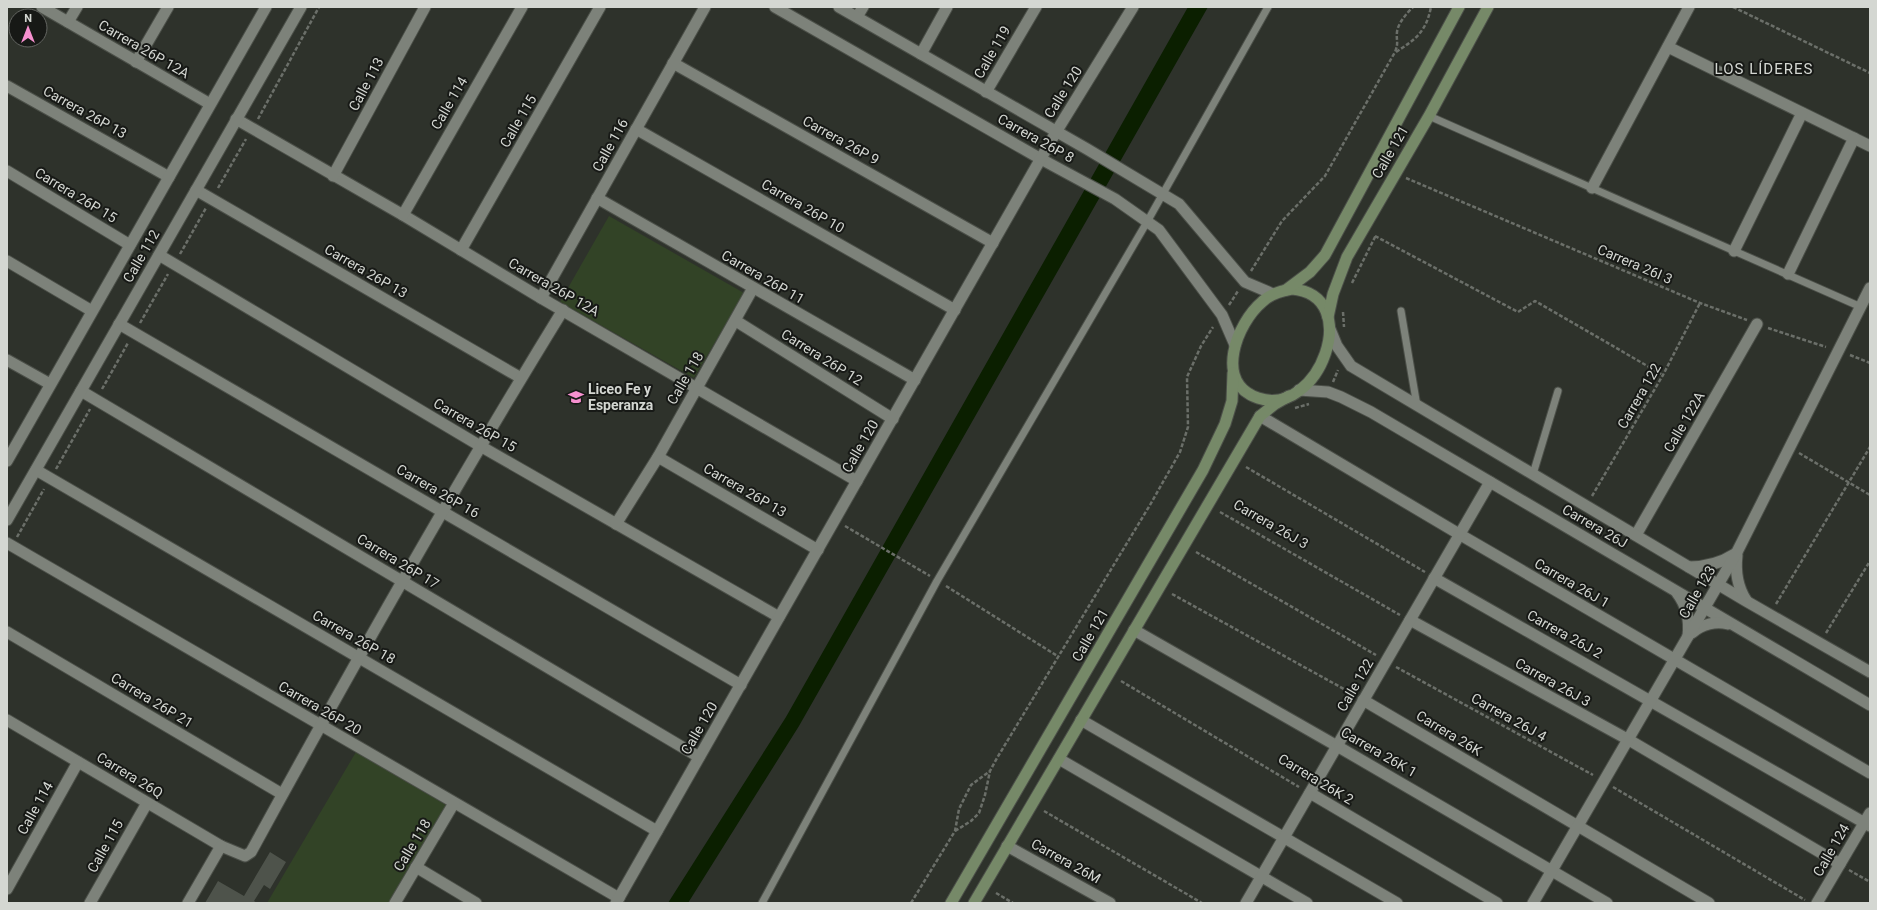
<svg xmlns="http://www.w3.org/2000/svg" width="1877" height="910" viewBox="0 0 1877 910" font-family="Roboto,sans-serif">
<rect width="100%" height="100%" fill="#2e322b"/>
<g fill="#324326">
<polygon points="609,216 744,293 694,378 560,302"/>
<polygon points="356,752 448,806 391,903 267,903"/>
</g>
<polygon fill="#0b1f00" points="1188,7 1208,7 799,726 688,903 668,903 786,717"/>
<polygon fill="#4e534b" points="270,852 286,862 270,889 264,885 254,901 257,903 205,903 218,881 244,896"/>
<g fill="none" stroke-linecap="round" stroke-linejoin="round">
<defs>
<g id="service">
<polyline points="1429,116 1861,307"/>
<polyline points="1401,311 1417,406"/>
<polyline points="1533,474 1558,391"/>
<polyline points="762,903 937,581 1147,222 1268,7"/>
</g>
<g id="minor">
<polyline points="42,7 210,104"/>
<polyline points="775,7 1041,159 1115,199 1159,230 1222,315 1235,345"/>
<polyline points="857,17 863,7"/>
<polyline points="68,22 77,7"/>
<polyline points="1668,47 1870,146"/>
<polyline points="921,54 947,7"/>
<polyline points="136,62 168,7"/>
<polyline points="673,63 993,243"/>
<polyline points="7,86 169,177"/>
<polyline points="986,92 1036,7"/>
<polyline points="236,119 403,215 541,298 857,481"/>
<polyline points="636,129 955,310"/>
<polyline points="7,171 130,245"/>
<polyline points="333,176 425,7"/>
<polyline points="1592,188 1689,7"/>
<polyline points="196,190 521,378"/>
<polyline points="597,198 915,380"/>
<polyline points="403,215 522,7"/>
<polyline points="461,250 600,7"/>
<polyline points="1734,251 1802,113"/>
<polyline points="159,255 482,447 779,617"/>
<polyline points="7,261 92,311"/>
<polyline points="1788,274 1854,138"/>
<polyline points="541,298 705,7"/>
<polyline points="736,321 893,419"/>
<polyline points="119,324 741,685"/>
<polyline points="7,360 50,384"/>
<polyline points="81,391 699,757"/>
<polyline points="1260,416 1459,534 1870,773"/>
<polyline points="658,457 818,550"/>
<polyline points="36,470 657,831"/>
<polyline points="616,524 658,457 753,288"/>
<polyline points="1636,535 1757,324"/>
<polyline points="7,543 619,898"/>
<polyline points="1434,578 1870,826"/>
<polyline points="1410,620 1629,740 1840,864"/>
<polyline points="1134,630 1337,746 1607,903"/>
<polyline points="7,632 282,794"/>
<polyline points="1363,700 1709,903"/>
<path d="M7,720l214,126 24,10 6,-4c100,-183 203,-365 312,-542"/>
<polyline points="1081,720 1397,903"/>
<polyline points="1059,759 1307,903"/>
<polyline points="1310,793 1497,903"/>
<polyline points="1007,846 1110,903"/>
<polyline points="416,867 476,903"/>
<polyline points="7,889 78,762"/>
<polyline points="90,903 147,803"/>
<polyline points="188,903 221,846"/>
<polyline points="395,903 454,803"/>
<polyline points="616,903 1056,132 1133,7"/>
<polyline points="1246,903 1490,482"/>
<polyline points="1817,903 1870,813"/>
</g>
<g id="tertiary">
<polyline points="839,7 1087,149 1179,204 1245,282 1273,294"/>
<polyline points="1330,329 1337,346 1351,366 1746,601 1870,672"/>
<polyline points="1299,390 1328,392 1341,397 1371,412 1870,705"/>
<polyline points="7,461 266,7"/>
<polyline points="7,520 301,7"/>
<path d="M1737,555c-2,17 0,31 9,45"/>
<path d="M1689,567c18,0 32,-4 46,-13"/>
<path d="M1677,593c10,13 13,27 11,43"/>
<path d="M1692,633c10,-9 24,-12 36,-9"/>
<polyline points="1533,903 1737,552 1870,288"/>
</g>
<g id="secondary">
<path d="M1292,289c73,6 27,130 -34,109 -45,-15 -21,-75 4,-96 8,-8 18,-11 30,-13z"/>
<polyline points="1286,290 1310,272 1325,255 1459,7"/>
<polyline points="1328,317 1333,294 1347,257 1429,116 1488,7"/>
<polyline points="951,903 1203,470 1225,424 1232,401 1233,373"/>
<polyline points="974,903 1260,416 1275,404 1289,396"/>
</g>
</defs>
<use href="#service" stroke="#4b4f48" stroke-width="9"/>
<use href="#minor" stroke="#4b4f48" stroke-width="13"/>
<use href="#tertiary" stroke="#4b4f48" stroke-width="13"/>
<use href="#secondary" stroke="#4b4f48" stroke-width="13"/>
<g stroke="#6b6f69" stroke-width="2.5" stroke-dasharray="4 2" stroke-linecap="butt">
<polyline points="1733,7 1870,73"/>
<path d="M1396,52c20,-13 30,-20 35,-45"/>
<polyline points="258,119 319,7"/>
<polyline points="1406,178 1700,303 1747,320"/>
<polyline points="218,188 246,139"/>
<polyline points="1375,236 1518,312 1535,301 1663,375"/>
<polyline points="180,254 206,208"/>
<path d="M1251,271l31,-50 43,-45 70,-124c4,-10 1,-11 2,-20 1,-9 10,-19 16,-25"/>
<polyline points="1352,283 1376,235"/>
<polyline points="1229,305 1238,291"/>
<polyline points="1343,312 1344,327"/>
<polyline points="140,323 168,274"/>
<polyline points="1768,328 1826,347"/>
<polyline points="1850,355 1870,363"/>
<polyline points="1333,382 1338,370"/>
<polyline points="102,389 128,343"/>
<polyline points="1295,408 1309,404"/>
<polyline points="1799,453 1870,495"/>
<polyline points="1246,467 1425,572"/>
<polyline points="56,469 90,409"/>
<polyline points="1592,496 1663,375 1700,303"/>
<polyline points="1220,512 1400,615"/>
<polyline points="845,526 930,576"/>
<polyline points="17,537 44,489"/>
<polyline points="1196,552 1376,655"/>
<polyline points="946,586 1059,657"/>
<polyline points="1172,594 1353,694"/>
<polyline points="1776,604 1870,447"/>
<polyline points="1826,633 1870,561"/>
<polyline points="1396,667 1593,775"/>
<polyline points="1121,681 1299,787"/>
<polyline points="1613,787 1805,900"/>
<polyline points="1044,811 1202,903"/>
<polyline points="955,831 971,821 979,813 985,795 990,771 997,758 1150,505 1180,452 1188,427 1187,377 1201,346 1213,327"/>
<polyline points="1849,870 1870,882"/>
<polyline points="996,893 1013,903"/>
<polyline points="911,903 955,831 959,809 971,785 990,771"/>
</g>
<use href="#service" stroke="#7d827a" stroke-width="7"/>
<use href="#minor" stroke="#7d827a" stroke-width="11"/>
<use href="#tertiary" stroke="#7d827a" stroke-width="11"/>
<use href="#secondary" stroke="#768968" stroke-width="11"/>
</g>
<defs>
<symbol id="school-bare" viewBox="-9 -9 18 18"><path d="M0-5L7-2L0 1L-7-2ZM-4 1L0 2.5L4 1V4Q0 6-4 4Z" fill="#f690cf" stroke="#171916" stroke-width="2.5" paint-order="stroke"/></symbol>
</defs>
<g fill-rule="evenodd">
<use href="#school-bare" x="565" y="386" width="22" height="22"/>
</g>
<g text-anchor="middle" dominant-baseline="central" stroke-width="4" stroke-linejoin="round" paint-order="stroke">
<g font-size="14" fill="#d4d7d2" stroke="#171916">
<text transform="translate(144 49) rotate(30)">Carrera 26P 12A</text>
<text transform="translate(992 52) rotate(-60)">Calle 119</text>
<text transform="translate(366 84) rotate(-62)">Calle 113</text>
<text transform="translate(1063 92) rotate(-58)">Calle 120</text>
<text transform="translate(449 103) rotate(-60)">Calle 114</text>
<text transform="translate(85 112) rotate(29)">Carrera 26P 13</text>
<text transform="translate(518 121) rotate(-60)">Calle 115</text>
<text transform="translate(1036 138) rotate(29)">Carrera 26P 8</text>
<text transform="translate(841 140) rotate(29)">Carrera 26P 9</text>
<text transform="translate(610 145) rotate(-61)">Calle 116</text>
<text transform="translate(1390 152) rotate(-60)">Calle 121</text>
<text transform="translate(76 195) rotate(31)">Carrera 26P 15</text>
<text transform="translate(803 206) rotate(30)">Carrera 26P 10</text>
<text transform="translate(141 256) rotate(-60)">Calle 112</text>
<text transform="translate(1635 264) rotate(23)">Carrera 26I 3</text>
<text transform="translate(366 271) rotate(30)">Carrera 26P 13</text>
<text transform="translate(763 277) rotate(30)">Carrera 26P 11</text>
<text transform="translate(554 287) rotate(30)">Carrera 26P 12A</text>
<text transform="translate(822 357) rotate(32)">Carrera 26P 12</text>
<text transform="translate(685 378) rotate(-60)">Calle 118</text>
<text transform="translate(1639 396) rotate(-60)">Carrera 122</text>
<text transform="translate(1684 422) rotate(-60)">Calle 122A</text>
<text transform="translate(475 425) rotate(30)">Carrera 26P 15</text>
<text transform="translate(860 446) rotate(-60)">Calle 120</text>
<text transform="translate(745 490) rotate(30)">Carrera 26P 13</text>
<text transform="translate(438 491) rotate(30)">Carrera 26P 16</text>
<text transform="translate(1271 524) rotate(30)">Carrera 26J 3</text>
<text transform="translate(1595 526) rotate(30)">Carrera 26J</text>
<text transform="translate(398 561) rotate(31)">Carrera 26P 17</text>
<text transform="translate(1572 583) rotate(30)">Carrera 26J 1</text>
<text transform="translate(1697 592) rotate(-60)">Calle 123</text>
<text transform="translate(1565 634) rotate(29)">Carrera 26J 2</text>
<text transform="translate(1090 635) rotate(-60)">Calle 121</text>
<text transform="translate(354 637) rotate(30)">Carrera 26P 18</text>
<text transform="translate(1553 682) rotate(29)">Carrera 26J 3</text>
<text transform="translate(1355 685) rotate(-60)">Calle 122</text>
<text transform="translate(152 700) rotate(31)">Carrera 26P 21</text>
<text transform="translate(320 708) rotate(30)">Carrera 26P 20</text>
<text transform="translate(1509 717) rotate(29)">Carrera 26J 4</text>
<text transform="translate(699 728) rotate(-60)">Calle 120</text>
<text transform="translate(1449 733) rotate(31)">Carrera 26K</text>
<text transform="translate(1379 752) rotate(30)">Carrera 26K 1</text>
<text transform="translate(130 775) rotate(31)">Carrera 26Q</text>
<text transform="translate(1316 779) rotate(31)">Carrera 26K 2</text>
<text transform="translate(35 808) rotate(-61)">Calle 114</text>
<text transform="translate(412 845) rotate(-59)">Calle 118</text>
<text transform="translate(105 846) rotate(-61)">Calle 115</text>
<text transform="translate(1831 850) rotate(-60)">Calle 124</text>
<text transform="translate(1066 861) rotate(29)">Carrera 26M</text>
</g>
<g font-size="14" font-weight="bold" fill="#d4d7d2" stroke="#171916" text-anchor="start">
<text x="588" y="389">Liceo Fe y<tspan x="588" dy="16">Esperanza</tspan></text>
</g>
<g font-size="15" letter-spacing="1" fill="#d4d7d2" stroke="#171916">
<text x="1764" y="69">LOS LÍDERES</text>
</g>
</g>
<rect width="1877" height="910" fill="none" stroke="#d4d7d2" stroke-width="16"/>
<g transform="translate(28 28)"><circle r="19" fill="#171916" stroke="#636561"/>
<path d="M0-3L7 15L0 10L-7 15Z" fill="#f690cf"/>
<text y="-6" font-size="11" font-weight="bold" text-anchor="middle" fill="#d4d7d2">N</text>
</g>
</svg>
